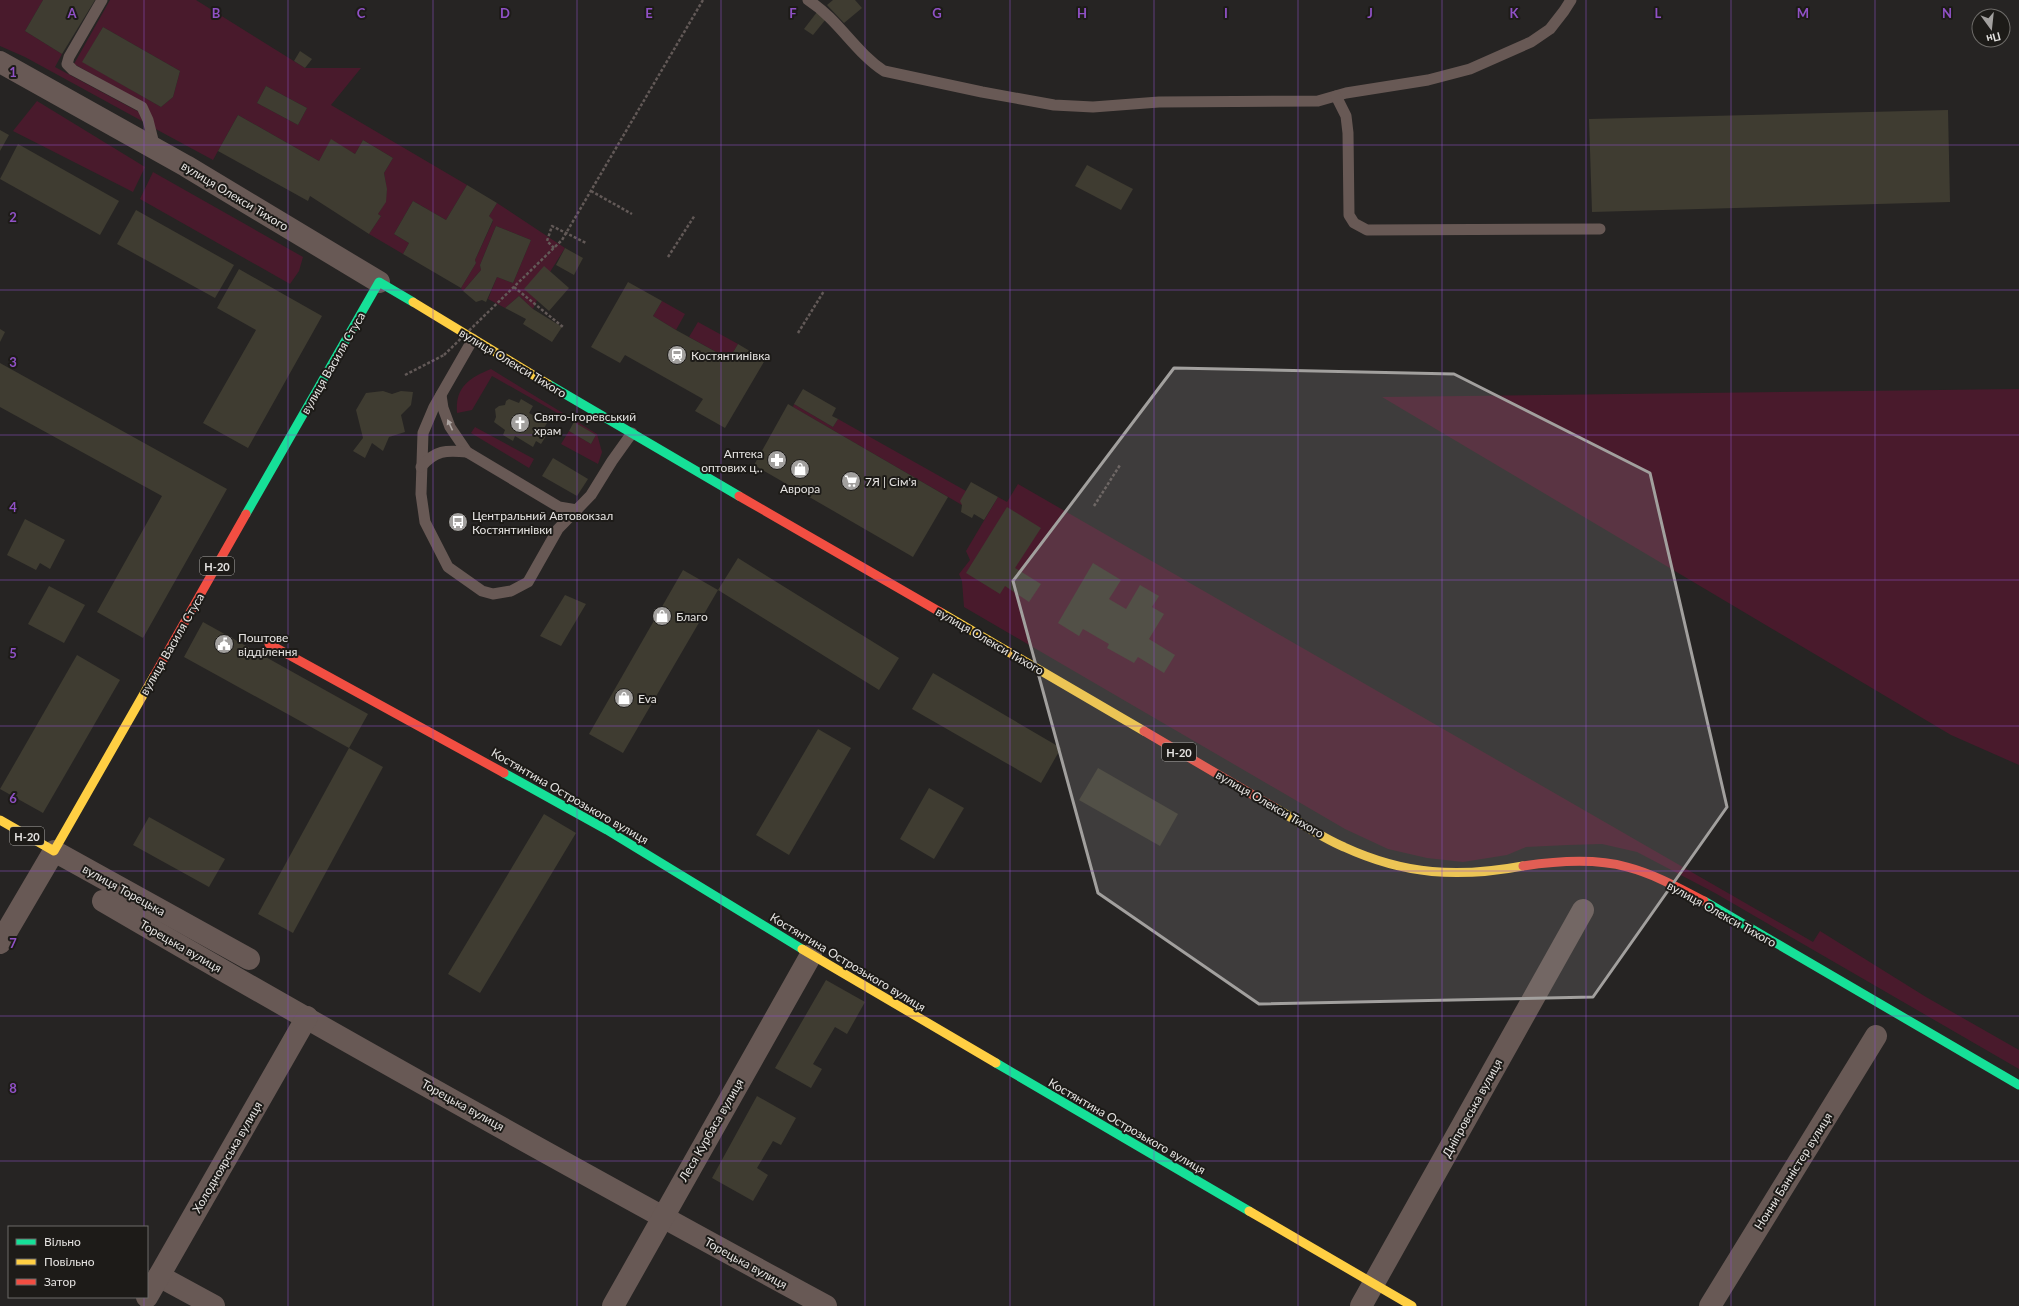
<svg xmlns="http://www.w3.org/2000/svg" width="2019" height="1306" viewBox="0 0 2019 1306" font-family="Lato,sans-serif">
<rect width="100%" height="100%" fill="#262423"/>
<g fill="#491a2c" fill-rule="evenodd">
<polygon points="0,0 43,0 25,31 62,54 55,67 139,112 142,121 25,57 0,46"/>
<path d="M110,0h86l109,68h56l-30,37 136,80 -21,35 -33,-19 -19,33 15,9 -6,11 -34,-20 12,-18 -3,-2c11,-16 9,-23 6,-41l9,-15 -30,-18 -8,14 -24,-14 -12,21 -81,-46 -25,45 -61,-33 -7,-23 -71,-40zM103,27l77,44 -7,26 -12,10 -78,-45zM266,86l41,22 -9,17 -41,-22z"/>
<polygon points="37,101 145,167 133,192 13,131"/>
<polygon points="153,172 303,257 299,271 290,284 140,199"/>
<polygon points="497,203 565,248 550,272 525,289 537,300 533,309 519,296 505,308 488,299 497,277 513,283 531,240 496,226 480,265 481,270 463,291 461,288 476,263 475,260 493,221 489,216"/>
<polygon points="662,301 685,314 676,330 653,316"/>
<polygon points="698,322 738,344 729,359 689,337"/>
<path d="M491,369l106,65 5,18 -4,12 -37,-20 8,-13 22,13 5,-9 -104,-59 -20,34 -15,3c-2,-26 12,-35 34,-44z"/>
<polygon points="2019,389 2019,765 1951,735 1382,397"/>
<polygon points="794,404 833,427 838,419 966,491 962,505 793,407"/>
<polygon points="475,427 534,459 529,468 471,433"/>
<polygon points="1018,484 1813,942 1820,931 1926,997 2019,1050 2019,1069 1715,893 1637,852 1602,844 1568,845 1526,847 1507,855 1463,862 1427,858 1388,849 1345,829 964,607 962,581 959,574 970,560 966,551 998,497 1007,502"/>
</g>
<g fill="#3f3c31">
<polygon points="43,0 95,0 62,54 25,31"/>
<polygon points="833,0 855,0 862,8 844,23 827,5"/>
<polygon points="817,12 826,19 813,35 804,29"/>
<polygon points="103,27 180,71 173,97 161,107 82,62"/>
<polygon points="300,51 312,59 305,68 294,61"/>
<polygon points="266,86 307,108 298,125 257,103"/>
<polygon points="1948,110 1950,202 1592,212 1589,119"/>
<polygon points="238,115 319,161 331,139 355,154 363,140 393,158 384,173 387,189 386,202 378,214 381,216 369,234 310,196 308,201 218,151"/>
<polygon points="0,130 9,135 0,151"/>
<polygon points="18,144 119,201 100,235 0,179"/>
<polygon points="1087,165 1133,189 1121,210 1075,186"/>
<polygon points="467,185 497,203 489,216 493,220 475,260 476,263 461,288 403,254 409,243 394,234 413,201 446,220"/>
<polygon points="136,210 234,265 215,298 117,244"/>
<polygon points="496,226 531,240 513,283 497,277 486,302 482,300 476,302 463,291 481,270 480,265"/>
<polygon points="565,248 583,258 574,275 556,265"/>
<polygon points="544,266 569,288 549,311 524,289"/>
<polygon points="239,269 322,316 248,448 203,423 256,330 217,308"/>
<polygon points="628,282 662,301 653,316 676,330 729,359 738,344 765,360 725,428 695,411 703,399 625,355 620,363 591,347"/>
<polygon points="519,296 533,309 562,327 552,342 523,324 526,319 505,308"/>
<polygon points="0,329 5,332 0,342"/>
<polygon points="0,363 227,489 143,638 97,612 162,496 0,407"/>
<polygon points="803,389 836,408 832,416 838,419 833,427 794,404"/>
<polygon points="383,391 392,394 401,391 413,392 411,405 401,415 405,432 389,437 383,451 372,443 365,458 353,451 363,438 356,410 366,393"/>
<polygon points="509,399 519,403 521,399 533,406 529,413 547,423 543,430 548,433 541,444 536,441 533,447 515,436 513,441 503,435 505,430 494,422 496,417 495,409 499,406 505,405 506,401"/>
<polygon points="788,404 948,497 913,557 754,465"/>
<polygon points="574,422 596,435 591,444 569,431"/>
<polygon points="553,458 588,479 577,496 542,476"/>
<polygon points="971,482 998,497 984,520 974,514 972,518 961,512 962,505 960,501"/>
<polygon points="1007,507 1041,528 1015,568 1041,584 1029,602 1005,586 1000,594 966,573"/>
<polygon points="25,519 65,540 50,569 40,563 36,570 7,555"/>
<polygon points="738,558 899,658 879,690 718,590"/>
<polygon points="1093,563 1121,580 1109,599 1126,609 1140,585 1159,596 1152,607 1164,614 1149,639 1175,655 1164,673 1138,657 1134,663 1107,648 1109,644 1083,629 1079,636 1058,623"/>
<polygon points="683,570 718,590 623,753 589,734"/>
<polygon points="49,586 85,605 64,643 28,624"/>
<polygon points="565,595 586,604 561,646 540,636"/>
<polygon points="203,622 368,714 349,748 184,657"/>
<polygon points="77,655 120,680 43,813 0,789"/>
<polygon points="933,673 1061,748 1041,783 912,709"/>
<polygon points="818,729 851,748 789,855 756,835"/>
<polygon points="349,748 383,767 293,933 258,914"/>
<polygon points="1098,768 1178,814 1160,846 1079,800"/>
<polygon points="929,788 964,808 934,859 900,839"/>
<polygon points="544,814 576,833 480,993 448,974"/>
<polygon points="149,817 225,859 209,887 133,845"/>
<polygon points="826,980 865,1002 847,1034 835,1027 813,1064 822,1069 811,1088 775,1068"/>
<polygon points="757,1096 796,1118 781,1145 773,1141 757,1168 768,1175 753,1201 712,1178"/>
</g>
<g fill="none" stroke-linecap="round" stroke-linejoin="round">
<g stroke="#625957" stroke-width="2.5" stroke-dasharray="3 2" stroke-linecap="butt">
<polyline points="591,191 632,214"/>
<polyline points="554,248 547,241 552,226 586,243"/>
<polyline points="668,257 695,215"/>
<polyline points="514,287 563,327"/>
<polyline points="798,333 824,291"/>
<polyline points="405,375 444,355"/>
<polyline points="1094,506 1120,465"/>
</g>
<g stroke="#685955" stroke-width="11">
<polyline points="102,0 69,57 67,64 73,70 142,107 148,120 155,148"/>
<path d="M808,0c31,20 47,52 76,71l98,21 72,13 39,2 66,-5 159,-1 28,-8 82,-13 42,-11 61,-27 19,-13 14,-18 7,-11"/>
<polyline points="1336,96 1346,116 1348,133 1349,215 1354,223 1367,230 1600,229"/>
<polyline points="473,339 434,407 423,433 421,494 425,522 448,567 482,591 493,594 511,591 528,582 558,529 591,495 612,461 632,433"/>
<polyline points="441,395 443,408 450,427 467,452 559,507 577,510"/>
<path d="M421,467c14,-17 25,-17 46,-15"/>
</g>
<g stroke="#685955" stroke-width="22">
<polyline points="0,62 186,166 379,282"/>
<path d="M103,901c238,139 480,273 723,405"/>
<polyline points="0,943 54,851 249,959"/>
<polyline points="159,1276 214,1306"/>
<polyline points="147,1297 307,1017"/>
<polyline points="613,1306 811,955"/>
<polyline points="1361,1306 1583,910"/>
<polyline points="1710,1306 1876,1036"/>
</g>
<g stroke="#16e098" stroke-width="9">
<polyline points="548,384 739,496"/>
<polyline points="246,514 379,282 413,302"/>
<polyline points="504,773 607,830 802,949"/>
<polyline points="1704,901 2019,1085"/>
<polyline points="996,1063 1249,1211"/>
</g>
<g stroke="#ffcf43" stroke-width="9">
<polyline points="413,302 548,384"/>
<polyline points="940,612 1144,731"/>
<path d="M1275,808c23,13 45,29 69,39 61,28 114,31 179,19"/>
<polyline points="0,820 54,851 154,676"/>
<polyline points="802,949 996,1063"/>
<polyline points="1249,1211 1412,1306"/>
</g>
<g stroke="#f24e42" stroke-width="9">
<polyline points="739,496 940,612"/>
<polyline points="269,644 504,773"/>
<polyline points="154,676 246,514"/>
<polyline points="1144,731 1275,808"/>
<path d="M1523,866c33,-5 72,-8 104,1 27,7 52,21 77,34"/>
</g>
<polyline stroke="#625957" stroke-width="2.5" stroke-dasharray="3 2" stroke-linecap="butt" points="444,355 562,240 703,0"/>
</g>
<defs><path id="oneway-solid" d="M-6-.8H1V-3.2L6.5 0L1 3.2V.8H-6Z"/></defs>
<use fill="#ada5a2" href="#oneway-solid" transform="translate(450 425) rotate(-115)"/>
<path fill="#a2a09e" fill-opacity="0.2" stroke="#a2a09e" stroke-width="3" stroke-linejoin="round" d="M1174,368l280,6 196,99 77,334 -134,190 -334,7 -161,-111 -85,-312z"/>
<path fill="none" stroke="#9051c6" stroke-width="1" stroke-opacity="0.55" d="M144,0v1227M288,0v1306M433,0v1306M577,0v1306M721,0v1306M865,0v1306M1010,0v1306M1154,0v1306M1298,0v1306M1442,0v1306M1586,0v1306M1731,0v1306M1875,0v1306M0,145h2019M0,290h2019M0,435h2019M0,580h2019M0,726h2019M0,871h2019M0,1016h2019M0,1161h2019M144,1297v9"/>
<defs>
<symbol id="station-disc" viewBox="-11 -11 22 22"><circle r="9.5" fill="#a2a09e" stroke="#1d1b18"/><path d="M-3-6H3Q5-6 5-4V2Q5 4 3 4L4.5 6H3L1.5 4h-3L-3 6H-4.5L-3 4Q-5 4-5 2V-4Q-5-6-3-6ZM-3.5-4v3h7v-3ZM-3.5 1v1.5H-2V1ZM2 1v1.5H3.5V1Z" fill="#fff"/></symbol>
<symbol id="church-disc" viewBox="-11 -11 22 22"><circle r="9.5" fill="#a2a09e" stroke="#1d1b18"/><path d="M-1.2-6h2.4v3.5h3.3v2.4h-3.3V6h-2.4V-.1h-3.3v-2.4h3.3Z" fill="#fff"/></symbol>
<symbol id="pharmacy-disc" viewBox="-11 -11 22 22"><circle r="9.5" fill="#a2a09e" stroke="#1d1b18"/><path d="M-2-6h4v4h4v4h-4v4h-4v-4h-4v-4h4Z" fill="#fff"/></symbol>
<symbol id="shop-disc" viewBox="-11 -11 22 22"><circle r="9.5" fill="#a2a09e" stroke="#1d1b18"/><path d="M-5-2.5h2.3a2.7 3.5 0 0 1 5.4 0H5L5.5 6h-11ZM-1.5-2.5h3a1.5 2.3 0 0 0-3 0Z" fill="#fff"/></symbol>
<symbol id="supermarket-disc" viewBox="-11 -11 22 22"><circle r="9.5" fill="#a2a09e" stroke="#1d1b18"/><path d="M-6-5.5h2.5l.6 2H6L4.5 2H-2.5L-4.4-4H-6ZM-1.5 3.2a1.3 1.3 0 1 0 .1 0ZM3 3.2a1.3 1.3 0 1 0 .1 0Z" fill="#fff"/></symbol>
<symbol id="bus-disc" viewBox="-11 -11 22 22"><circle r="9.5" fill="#a2a09e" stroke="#1d1b18"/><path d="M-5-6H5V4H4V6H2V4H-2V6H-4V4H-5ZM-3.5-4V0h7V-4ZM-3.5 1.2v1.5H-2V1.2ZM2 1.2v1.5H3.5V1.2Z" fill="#fff"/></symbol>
<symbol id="civic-disc" viewBox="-11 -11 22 22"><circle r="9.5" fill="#a2a09e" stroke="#1d1b18"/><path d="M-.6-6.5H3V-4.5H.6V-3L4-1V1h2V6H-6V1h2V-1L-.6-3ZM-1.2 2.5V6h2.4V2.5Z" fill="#fff"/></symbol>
</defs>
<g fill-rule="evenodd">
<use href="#station-disc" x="666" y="344" width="22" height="22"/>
<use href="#church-disc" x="509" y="412" width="22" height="22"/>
<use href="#pharmacy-disc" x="766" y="449" width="22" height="22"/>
<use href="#shop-disc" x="789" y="458" width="22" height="22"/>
<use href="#supermarket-disc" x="840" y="470" width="22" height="22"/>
<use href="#bus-disc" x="447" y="511" width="22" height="22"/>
<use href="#shop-disc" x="651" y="605" width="22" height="22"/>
<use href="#civic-disc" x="213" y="633" width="22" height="22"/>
<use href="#shop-disc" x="613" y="687" width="22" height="22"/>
</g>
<g text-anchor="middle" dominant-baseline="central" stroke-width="4" stroke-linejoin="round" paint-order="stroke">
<g fill="#1d1b18" stroke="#a9a7a5" stroke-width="1">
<rect x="200" y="557" width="34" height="18" rx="3"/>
<rect x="1162" y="743" width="34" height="18" rx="3"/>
<rect x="10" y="827" width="34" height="18" rx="3"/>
</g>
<g font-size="11" font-weight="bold" fill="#e5e3e1">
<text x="217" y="566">Н-20</text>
<text x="1179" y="752">Н-20</text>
<text x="27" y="836">Н-20</text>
</g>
<g font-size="12" fill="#e5e3e1" stroke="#1d1b18">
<text transform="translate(235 196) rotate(31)">вулиця Олекси Тихого</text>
<text transform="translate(333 363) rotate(-60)">вулиця Василя Стуса</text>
<text transform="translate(513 363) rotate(31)">вулиця Олекси Тихого</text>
<text transform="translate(990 641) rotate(30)">вулиця Олекси Тихого</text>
<text transform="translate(172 644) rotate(-60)">вулиця Василя Стуса</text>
<text transform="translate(570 796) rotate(30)">Костянтина Острозького вулиця</text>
<text transform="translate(1270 804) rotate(30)">вулиця Олекси Тихого</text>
<text transform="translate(124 890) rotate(29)">вулиця Торецька</text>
<text transform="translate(1722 914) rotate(29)">вулиця Олекси Тихого</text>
<text transform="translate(181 946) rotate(30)">Торецька вулиця</text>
<text transform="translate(848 962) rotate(31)">Костянтина Острозького вулиця</text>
<text transform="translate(463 1105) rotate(29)">Торецька вулиця</text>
<text transform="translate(1472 1108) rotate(-61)">Дніпровська вулиця</text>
<text transform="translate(1127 1126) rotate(30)">Костянтина Острозького вулиця</text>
<text transform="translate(711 1130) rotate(-60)">Леся Курбаса вулиця</text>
<text transform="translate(227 1157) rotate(-60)">Холодноярська вулиця</text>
<text transform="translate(1793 1171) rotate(-58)">Нонни Банністер вулиця</text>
<text transform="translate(746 1263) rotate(29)">Торецька вулиця</text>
</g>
<g font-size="12" fill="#e5e3e1" stroke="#1d1b18" text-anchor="start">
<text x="691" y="355">Костянтинівка</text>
<text x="534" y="416">Свято-Ігоревський<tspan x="534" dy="14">храм</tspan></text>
<text x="763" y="453" text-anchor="end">Аптека<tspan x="763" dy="14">оптових ц‥</tspan></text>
<text x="865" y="481">7Я | Сім'я</text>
<text x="800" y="488" text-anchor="middle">Аврора</text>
<text x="472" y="515">Центральний Автовокзал<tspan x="472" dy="14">Костянтинівки</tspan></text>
<text x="676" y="616">Благо</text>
<text x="238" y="637">Поштове<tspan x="238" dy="14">відділення</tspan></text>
<text x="638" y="698">Eva</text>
</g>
</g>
<g font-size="13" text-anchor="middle" font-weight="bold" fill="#9051c6" stroke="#1d1b18" stroke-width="4" stroke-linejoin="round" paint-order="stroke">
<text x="72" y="18">A</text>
<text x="216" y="18">B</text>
<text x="361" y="18">C</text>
<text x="505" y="18">D</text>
<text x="649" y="18">E</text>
<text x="793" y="18">F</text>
<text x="937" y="18">G</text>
<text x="1082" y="18">H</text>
<text x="1226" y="18">I</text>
<text x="1370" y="18">J</text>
<text x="1514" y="18">K</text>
<text x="1658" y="18">L</text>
<text x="1803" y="18">M</text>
<text x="1947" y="18">N</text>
<text x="13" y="77">1</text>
<text x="13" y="222">2</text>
<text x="13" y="367">3</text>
<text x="13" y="512">4</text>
<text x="13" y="658">5</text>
<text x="13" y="803">6</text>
<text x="13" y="948">7</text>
<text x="13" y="1093">8</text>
</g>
<rect x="8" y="1226" width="140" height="72" fill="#1d1b18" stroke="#6d6b68"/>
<rect x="16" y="1239" width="20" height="6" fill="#16e098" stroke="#6d6b68"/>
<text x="44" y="1246" font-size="12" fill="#e5e3e1">Вільно</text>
<rect x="16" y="1259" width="20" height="6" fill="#ffcf43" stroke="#6d6b68"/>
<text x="44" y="1266" font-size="12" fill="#e5e3e1">Повільно</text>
<rect x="16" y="1279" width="20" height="6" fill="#f24e42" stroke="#6d6b68"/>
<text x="44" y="1286" font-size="12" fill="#e5e3e1">Затор</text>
<g transform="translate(1991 28) rotate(165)"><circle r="19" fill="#1d1b18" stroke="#6d6b68"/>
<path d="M0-3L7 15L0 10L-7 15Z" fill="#a2a09e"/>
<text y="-6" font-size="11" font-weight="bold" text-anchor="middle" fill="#e5e3e1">Пн</text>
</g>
</svg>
